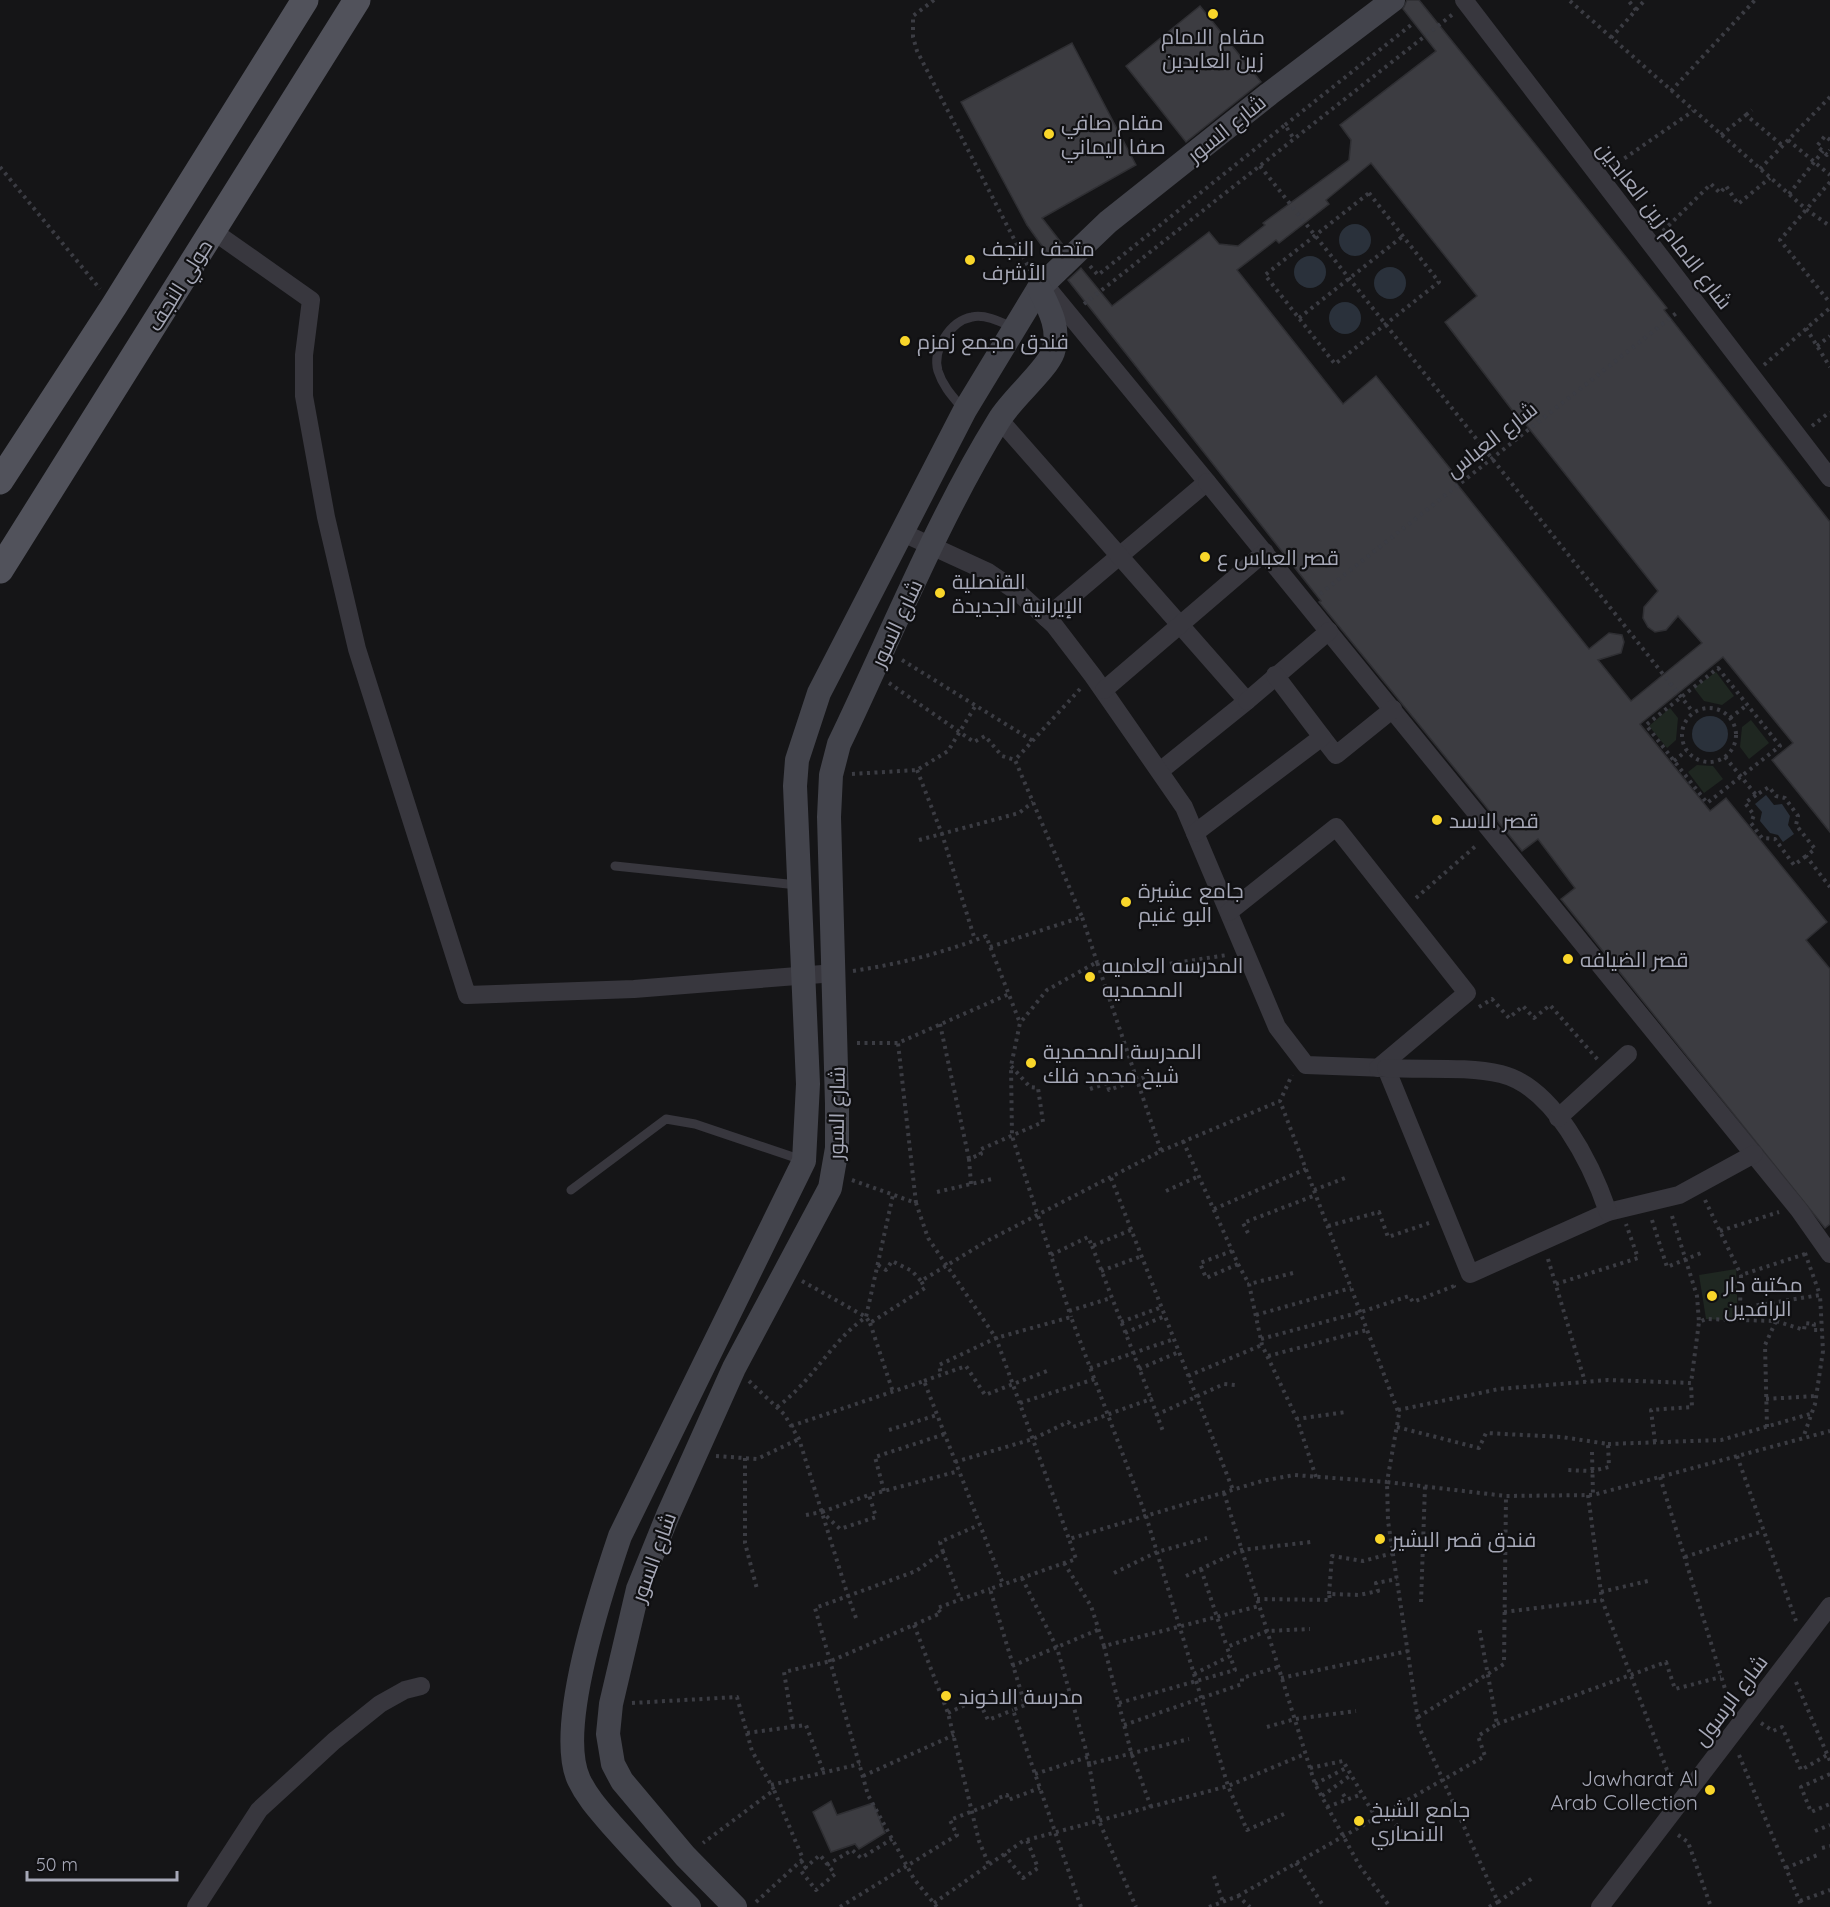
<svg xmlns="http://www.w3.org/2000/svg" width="1830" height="1907" viewBox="0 0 1830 1907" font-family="Quicksand,Cairo,sans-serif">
<rect width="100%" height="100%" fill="#151517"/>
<g fill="#1f2721">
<polygon points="1716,672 1734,696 1722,705 1704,701 1694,688"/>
<polygon points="1670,708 1678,718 1676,740 1667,748 1649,726"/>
<polygon points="1751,720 1769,743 1749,759 1740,747 1742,727"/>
<polygon points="1697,765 1713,766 1723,779 1704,793 1688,772"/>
<polygon points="1736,1269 1738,1321 1706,1319 1699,1275"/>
</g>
<g fill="#2a313b">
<circle cx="1355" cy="240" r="16"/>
<circle cx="1310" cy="272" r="16"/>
<circle cx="1390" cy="283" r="16"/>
<circle cx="1345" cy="318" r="16"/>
<circle cx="1710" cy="734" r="18"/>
<polygon points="1766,795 1774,805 1782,804 1790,816 1788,825 1794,834 1783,842 1778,835 1770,833 1760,821 1762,812 1755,804"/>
</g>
<g fill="#3c3c41" stroke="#2f2f33" stroke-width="1.5" fill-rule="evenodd">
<path d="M1407,0h12l248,308 -3,2 166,212v310l-58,-72 21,-17 -70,-86 -83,67 70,87 16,-13 101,124 -21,18 24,29v255l-5,4 -264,-329 14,-11 -37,-49 -16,12 -203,-249 2,-1 -253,-321 13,-12 31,38 97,-74 10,12 19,2 27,-21 -2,-2 86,-63 2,-20 -11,-15 96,-74 -33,-42zM1371,163l106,133 -32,26 77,101 2,-1 134,169 -14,16 -1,11 5,9 7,5 11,-2 12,-14 24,27 -71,58 -33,-41 23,-7 3,-11 -2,-7 -13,-2 -20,16 -136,-170 3,-3 -80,-100 -33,28 -106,-134 39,-30 3,3 50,-39 -3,-4z"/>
<polygon points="1200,6 1261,82 1186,142 1126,66"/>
<polygon points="1072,43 1136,165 1042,218 1063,245 1050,257 1027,225 961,102"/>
<polygon points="831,1801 837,1815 873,1803 885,1833 859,1849 855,1844 831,1852 813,1812"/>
</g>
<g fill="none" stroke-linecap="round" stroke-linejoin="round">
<g stroke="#3b3c43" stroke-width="4" stroke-dasharray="3 4.5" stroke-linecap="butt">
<polyline points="934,0 913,16 913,37 917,51 1030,270"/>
<polyline points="1570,1 1807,210 1830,226"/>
<polyline points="1636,10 1645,0"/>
<polyline points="1611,38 1636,10 1628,0"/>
<polyline points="1671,91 1755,0"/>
<polyline points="1746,115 1752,110"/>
<polyline points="1285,125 1411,25"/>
<polyline points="1721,135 1746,115 1783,146"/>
<polyline points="1788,140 1830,175"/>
<polyline points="1830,140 1825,136 1817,146 1827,155 1830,150"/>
<polyline points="1260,166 1693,712"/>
<polyline points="0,167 100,289"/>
<polyline points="1612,167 1693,111"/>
<polyline points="1760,169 1830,97"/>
<polyline points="1830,182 1780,240 1830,303"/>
<polygon points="1369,193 1439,282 1335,364 1265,275"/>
<polyline points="1789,194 1823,151"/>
<polyline points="1663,231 1711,184 1720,193 1726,186 1738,204 1770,178"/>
<polyline points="1090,266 1098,275 1285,125 1294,139"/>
<polyline points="1084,304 1453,14"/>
<polyline points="1299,318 1403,236"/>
<polyline points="1806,328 1830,367"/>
<polyline points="1817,346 1830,336"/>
<polyline points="1764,365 1830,308"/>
<polyline points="1812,426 1830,412"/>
<polyline points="1320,594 1679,311"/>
<polyline points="902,660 1033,741"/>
<polygon points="1718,668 1780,746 1707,803 1646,725"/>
<polyline points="889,683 974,742 985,736 1002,756 1015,760"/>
<polyline points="1080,689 1015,760 1082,917"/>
<circle cx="1709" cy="735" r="27"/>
<polyline points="1730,718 1747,705"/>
<polyline points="1725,757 1756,795 1769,787 1776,796 1785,798 1798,816 1796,825 1815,849 1806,856 1830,887"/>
<polyline points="1674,761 1686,751"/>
<polyline points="917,770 942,834 975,940"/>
<polyline points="852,774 917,770 948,751 976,705"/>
<polyline points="1756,795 1745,803 1754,815 1751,823 1762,838 1775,839 1794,865 1806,856"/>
<polyline points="919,840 1019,813 1033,802"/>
<polyline points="1416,898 1478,844"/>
<polyline points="990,947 1082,917 1097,962 1149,967 1227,955"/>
<path d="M853,971c46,-7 90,-18 133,-35l34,87"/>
<polyline points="1479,1007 1492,999 1509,1018 1523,1006 1534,1018 1550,1005 1598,1060"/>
<polyline points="940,1024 969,1159"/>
<polyline points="857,1043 898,1043"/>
<polyline points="1090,1089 1107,1083 1109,1090 1153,1074"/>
<polyline points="1183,1141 1238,1264 1206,1278 1200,1263 1232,1251"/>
<polyline points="1161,1151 1280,1101 1292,1075"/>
<polyline points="1111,1178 1233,1490"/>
<polyline points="852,1180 916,1203 928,1238 996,1338 939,1365 941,1375"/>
<polyline points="971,1184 969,1159 981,1154 979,1150 1043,1122 1038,1088 1030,1087 1011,1066 1012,1136 1071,1317"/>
<polyline points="1314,1190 1345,1178"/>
<polyline points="1166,1191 1199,1176"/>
<polyline points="937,1192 992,1179"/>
<polyline points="1705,1200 1741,1275"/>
<polyline points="916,1203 898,1043 1009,994"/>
<polyline points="1214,1209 1306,1169"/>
<polyline points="1672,1216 1697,1296 1699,1322"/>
<polyline points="1652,1220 1667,1267 1701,1253"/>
<polyline points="1328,1226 1379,1212 1388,1237 1429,1223"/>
<polyline points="1720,1231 1779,1212"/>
<polyline points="1248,1233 1243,1223 1316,1195"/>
<polyline points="1092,1246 1151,1399"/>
<polyline points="1805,1253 1820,1295"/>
<polyline points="1051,1255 1088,1237 1092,1246 1131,1230"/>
<polyline points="1548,1259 1585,1382"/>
<polyline points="1238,1264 1249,1284"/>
<polyline points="878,1265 886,1270 892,1261 912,1271 921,1281"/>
<polyline points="1101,1271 1142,1256"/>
<polyline points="1293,1273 1249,1284 1262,1345 1297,1419"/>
<polyline points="802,1281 866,1317 870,1323 925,1288 921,1281 987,1241 1161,1151 1097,962 1047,990 1020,1023 1011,1066"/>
<polyline points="1556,1284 1638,1258 1626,1224"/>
<polyline points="1740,1308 1741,1275 1805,1254"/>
<polyline points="1069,1311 1111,1298"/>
<polyline points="1256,1315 1351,1288"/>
<polyline points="1738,1321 1740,1308 1820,1295 1823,1351 1815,1404 1803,1438"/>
<polyline points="1121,1322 1162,1307"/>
<polyline points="870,1323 893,1392"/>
<polyline points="1125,1333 1165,1316"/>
<polyline points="1261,1339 1361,1312 1409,1296 1413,1302 1454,1286 1453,1284"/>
<polyline points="1268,1356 1367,1330"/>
<polyline points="1090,1368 1174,1339"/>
<polyline points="1139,1369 1179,1352"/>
<polyline points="1188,1376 1262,1345"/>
<polyline points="749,1381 784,1414 799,1439 848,1596 815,1608 868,1795 914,1879 937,1907"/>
<polyline points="924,1381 966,1366 985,1395 1047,1371"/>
<polyline points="1766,1399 1816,1396"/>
<polyline points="1020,1403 1095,1379"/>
<path d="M777,1407c36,-26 54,-66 89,-90l27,-122"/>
<polyline points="1398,1410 1499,1389 1608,1380 1691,1383 1699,1322 1706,1319 1776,1321 1804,1330 1805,1323 1814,1324 1813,1330 1822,1330"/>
<polyline points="1156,1415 1224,1384 1236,1385"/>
<polyline points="791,1426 924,1381 1003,1584"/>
<polyline points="1397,1427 1479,1448 1486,1433 1562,1437 1608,1444 1609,1467 1592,1471 1566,1470"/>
<polyline points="1767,1427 1765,1345 1776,1321"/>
<polyline points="889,1430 937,1415"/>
<polyline points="1655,1442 1651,1410 1692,1407 1691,1383"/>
<polyline points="1608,1444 1721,1440 1810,1414"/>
<polyline points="1592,1452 1593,1495"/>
<polyline points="716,1456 757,1459 799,1439"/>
<polyline points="1737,1456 1796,1621"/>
<polyline points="745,1458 745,1543 757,1589"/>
<polyline points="955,1462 1033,1439 1068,1422 1073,1427 1151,1399 1164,1434"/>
<polyline points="1316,1477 1297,1419 1346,1412"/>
<polyline points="1660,1477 1730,1705"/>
<polyline points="884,1491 875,1457 945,1434"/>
<polyline points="1224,1493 1315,1784 1359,1865 1390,1907"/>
<polyline points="1588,1495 1602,1600 1667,1770 1676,1777"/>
<polyline points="822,1512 869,1495"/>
<polyline points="806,1515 822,1512 840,1529 876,1517 869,1495 959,1471"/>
<polyline points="943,1552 940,1542 979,1525"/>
<polyline points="1685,1557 1763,1531"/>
<polyline points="1064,1563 1091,1606 1104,1646 1259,1606"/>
<polyline points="1201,1569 1227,1647"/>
<polyline points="1114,1573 1157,1552 1207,1538"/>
<polyline points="1186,1576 1241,1550 1311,1542"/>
<polyline points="1022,1578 1057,1648 1088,1757"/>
<polyline points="1601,1592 1652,1580"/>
<polyline points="1329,1594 1332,1556 1363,1561 1393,1553"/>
<polyline points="1257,1599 1330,1600 1329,1594 1359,1595 1378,1591 1376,1583 1397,1579"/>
<polyline points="1421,1602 1425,1486"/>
<polyline points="1504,1612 1602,1600"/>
<polyline points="856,1618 848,1596 916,1571 943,1552 960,1599"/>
<polyline points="914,1625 948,1713 979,1841 989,1865"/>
<polyline points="1104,1646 1131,1752 1151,1807"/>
<polyline points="1012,1666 1100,1629"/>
<polyline points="1194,1674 1230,1656 1227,1647 1267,1631 1310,1629"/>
<polyline points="1281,1678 1408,1651"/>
<polyline points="1796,1682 1830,1761"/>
<polyline points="632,1703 737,1697 752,1751 774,1790 703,1843"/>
<polyline points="1119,1703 1235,1670 1230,1656"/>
<polyline points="948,1713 978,1699 988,1720 1013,1710"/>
<polyline points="1418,1717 1504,1664 1506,1496"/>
<polyline points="1761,1723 1773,1731 1782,1727 1801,1770 1827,1755"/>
<polyline points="1497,1724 1666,1662 1675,1689 1721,1677"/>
<polyline points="1124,1725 1242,1684 1242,1678 1278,1667"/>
<polyline points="793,1727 784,1672 831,1661 941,1613 937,1608 990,1589"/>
<polyline points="1267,1727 1295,1719 1356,1711"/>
<polyline points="747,1733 806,1725 824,1773"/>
<polyline points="1739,1755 1802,1907"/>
<polyline points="1089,1764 1099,1821 1136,1907"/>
<polyline points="1310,1768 1343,1761 1376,1818"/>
<polyline points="1035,1774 1088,1757 1089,1764 1189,1739"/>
<polyline points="1830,1774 1801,1787 1811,1812 1830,1804"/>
<polyline points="863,1776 954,1735"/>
<polyline points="1315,1784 1346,1768"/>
<polyline points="771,1785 860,1764"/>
<polyline points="1343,1794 1347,1800"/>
<polyline points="1322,1796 1351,1775"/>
<polyline points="1327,1807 1362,1794"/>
<polyline points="1387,1812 1407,1839"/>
<polyline points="1284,1814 1247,1830 1228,1786 1305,1754"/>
<polyline points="1815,1831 1830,1825"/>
<polyline points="1678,1835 1688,1842 1711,1907"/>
<polyline points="1822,1848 1830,1846"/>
<polyline points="1004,1854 1023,1878 1038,1868 1027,1840"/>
<polyline points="801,1861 806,1867 801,1871 816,1890 835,1874 820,1855 806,1867"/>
<polyline points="1296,1863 1324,1907"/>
<polyline points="827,1865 852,1850 861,1858 892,1839"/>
<polyline points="1786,1868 1820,1854"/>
<polyline points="1214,1876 1223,1902"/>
<polyline points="1238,1896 1485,1756 1478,1736 1497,1724 1479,1627"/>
<polyline points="1800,1901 1830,1890"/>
<polyline points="756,1902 803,1859 774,1790"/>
<polyline points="1498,1902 1534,1877"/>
<polyline points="934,1903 1023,1841 1228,1786 1146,1516 1071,1317 996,1338 1069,1539"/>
<polyline points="840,1907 957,1835 950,1820 996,1802 996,1799 1007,1795 1008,1800 1040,1788"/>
<polyline points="1081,1907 1013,1710 1025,1705 990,1589 1076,1559 1069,1539 1262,1481 1294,1475 1387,1482 1399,1414 1280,1101"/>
<polyline points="1209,1907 1238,1896 1250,1907"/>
<polyline points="1489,1907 1498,1902 1419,1727 1388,1521 1387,1482 1506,1496 1593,1495 1830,1431"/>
</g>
<g stroke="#38373e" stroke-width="9">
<path d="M964,410c-10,-12 -21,-23 -26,-39 -6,-21 12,-50 34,-54 13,-3 29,5 40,10"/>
<polyline points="615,866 797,885"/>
<polyline points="571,1190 666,1119 695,1124 802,1160"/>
</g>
<g stroke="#38373e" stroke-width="18">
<polyline points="1464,0 1830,478"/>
<polyline points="213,231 311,300 304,355 304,396 326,517 357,649 467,995 634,989 835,973"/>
<polyline points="1045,285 1207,482 1046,618"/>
<polyline points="999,419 1247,701 1160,771"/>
<polyline points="1207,482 1799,1210 1830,1254"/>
<polyline points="901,532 988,572 1019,593 1054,625 1093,676 1184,807 1277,1027 1306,1065 1386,1068 1470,1274 1608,1212 1679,1195 1754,1154"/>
<polyline points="1104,690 1265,552"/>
<polyline points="1247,701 1329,631"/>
<polyline points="1322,737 1336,755 1393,709"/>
<polyline points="1195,833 1322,737 1275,675"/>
<polyline points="1229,912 1336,827 1467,993 1378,1068"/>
<path d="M1386,1068c36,2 81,-2 115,6 53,13 91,91 107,138"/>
<polyline points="1558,1118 1628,1054"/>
<polyline points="196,1907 259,1810 334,1741 380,1704 405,1690 421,1686"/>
<polyline points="1600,1907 1830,1606"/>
</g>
<g stroke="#43444c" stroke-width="24">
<path d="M689,1907c-27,-27 -53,-55 -78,-83 -12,-14 -24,-27 -32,-44 -24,-51 23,-191 41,-244l184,-375 4,-77 -13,-298 2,-26 22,-67 146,-283 74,-122 69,-66 161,-128 124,-94"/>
<path d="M735,1907l-50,-51 -63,-75 -9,-17 -5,-30 3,-30 27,-115 30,-74 66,-147 96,-180 7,-40v-44l-8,-287 2,-42 8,-31c52,-108 97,-222 160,-324 13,-22 47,-49 54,-68 8,-23 -4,-44 -14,-64"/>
</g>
<g stroke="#51525b" stroke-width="27">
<polyline points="0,481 114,306 305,0"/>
<polyline points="0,570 357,0"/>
</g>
</g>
<g fill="#f9d62a" stroke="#101012" stroke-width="2">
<circle cx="1213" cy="14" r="6"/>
<circle cx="1049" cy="134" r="6"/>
<circle cx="970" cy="260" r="6"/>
<circle cx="905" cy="341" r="6"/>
<circle cx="1205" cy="557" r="6"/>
<circle cx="940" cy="593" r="6"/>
<circle cx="1437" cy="820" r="6"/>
<circle cx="1126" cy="902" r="6"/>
<circle cx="1568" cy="959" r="6"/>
<circle cx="1090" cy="977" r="6"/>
<circle cx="1031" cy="1063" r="6"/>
<circle cx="1712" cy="1296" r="6"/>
<circle cx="1380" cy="1539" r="6"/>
<circle cx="946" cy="1696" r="6"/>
<circle cx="1710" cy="1790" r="6"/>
<circle cx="1359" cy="1821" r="6"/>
</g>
<g text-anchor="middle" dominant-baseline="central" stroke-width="4.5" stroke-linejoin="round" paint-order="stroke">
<g font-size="21" fill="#a6a8b7" stroke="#101012" text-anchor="start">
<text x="1213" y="36" text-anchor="middle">مقام الامام<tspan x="1213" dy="24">زين العابدين</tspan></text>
<text x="1061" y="122">مقام صافي<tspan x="1061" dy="24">صفا اليماني</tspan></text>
<text x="982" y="248">متحف النجف<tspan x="982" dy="24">الأشرف</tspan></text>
<text x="917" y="341">فندق مجمع زمزم</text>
<text x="1217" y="557">قصر العباس ع</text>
<text x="952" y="581">القنصلية<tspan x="952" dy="24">الإيرانية الجديدة</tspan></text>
<text x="1449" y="820">قصر الاسد</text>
<text x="1138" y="890">جامع عشيرة<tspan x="1138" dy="24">البو غنيم</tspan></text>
<text x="1580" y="959">قصر الضيافه</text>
<text x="1102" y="965">المدرسه العلمیه<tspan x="1102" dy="24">المحمدیه</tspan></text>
<text x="1043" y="1051">المدرسة المحمدية<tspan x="1043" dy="24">شيخ محمد فلك</tspan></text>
<text x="1724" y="1284">مكتبة دار<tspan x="1724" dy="24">الرافدين</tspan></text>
<text x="1392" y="1539">فندق قصر البشير</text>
<text x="958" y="1696">مدرسة الاخوند</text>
<text x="1698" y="1778" text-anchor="end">Jawharat Al<tspan x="1698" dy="24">Arab Collection</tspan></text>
<text x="1371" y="1809">جامع الشيخ<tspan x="1371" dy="24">الانصاري</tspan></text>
</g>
<g font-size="21" fill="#a6a8b7" stroke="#101012">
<text transform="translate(1226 128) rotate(-39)">شارع السور</text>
<text transform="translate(1665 225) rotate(52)">شارع الامام زين العابدين</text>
<text transform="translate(179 285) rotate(-58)">حولي النجف</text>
<text transform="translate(1491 439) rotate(-38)">شارع العباس</text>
<text transform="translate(896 623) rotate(-65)">شارع السور</text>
<text transform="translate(836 1113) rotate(-89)">شارع السور</text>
<text transform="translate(653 1557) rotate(-70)">شارع السور</text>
<text transform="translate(1730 1700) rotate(-53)">شارع الرسول</text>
</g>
</g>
<path d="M27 1871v9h150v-9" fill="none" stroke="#a6a8b7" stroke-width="3"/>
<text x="36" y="1871" font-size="18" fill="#a6a8b7" stroke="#101012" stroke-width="4.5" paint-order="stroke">50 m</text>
</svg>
